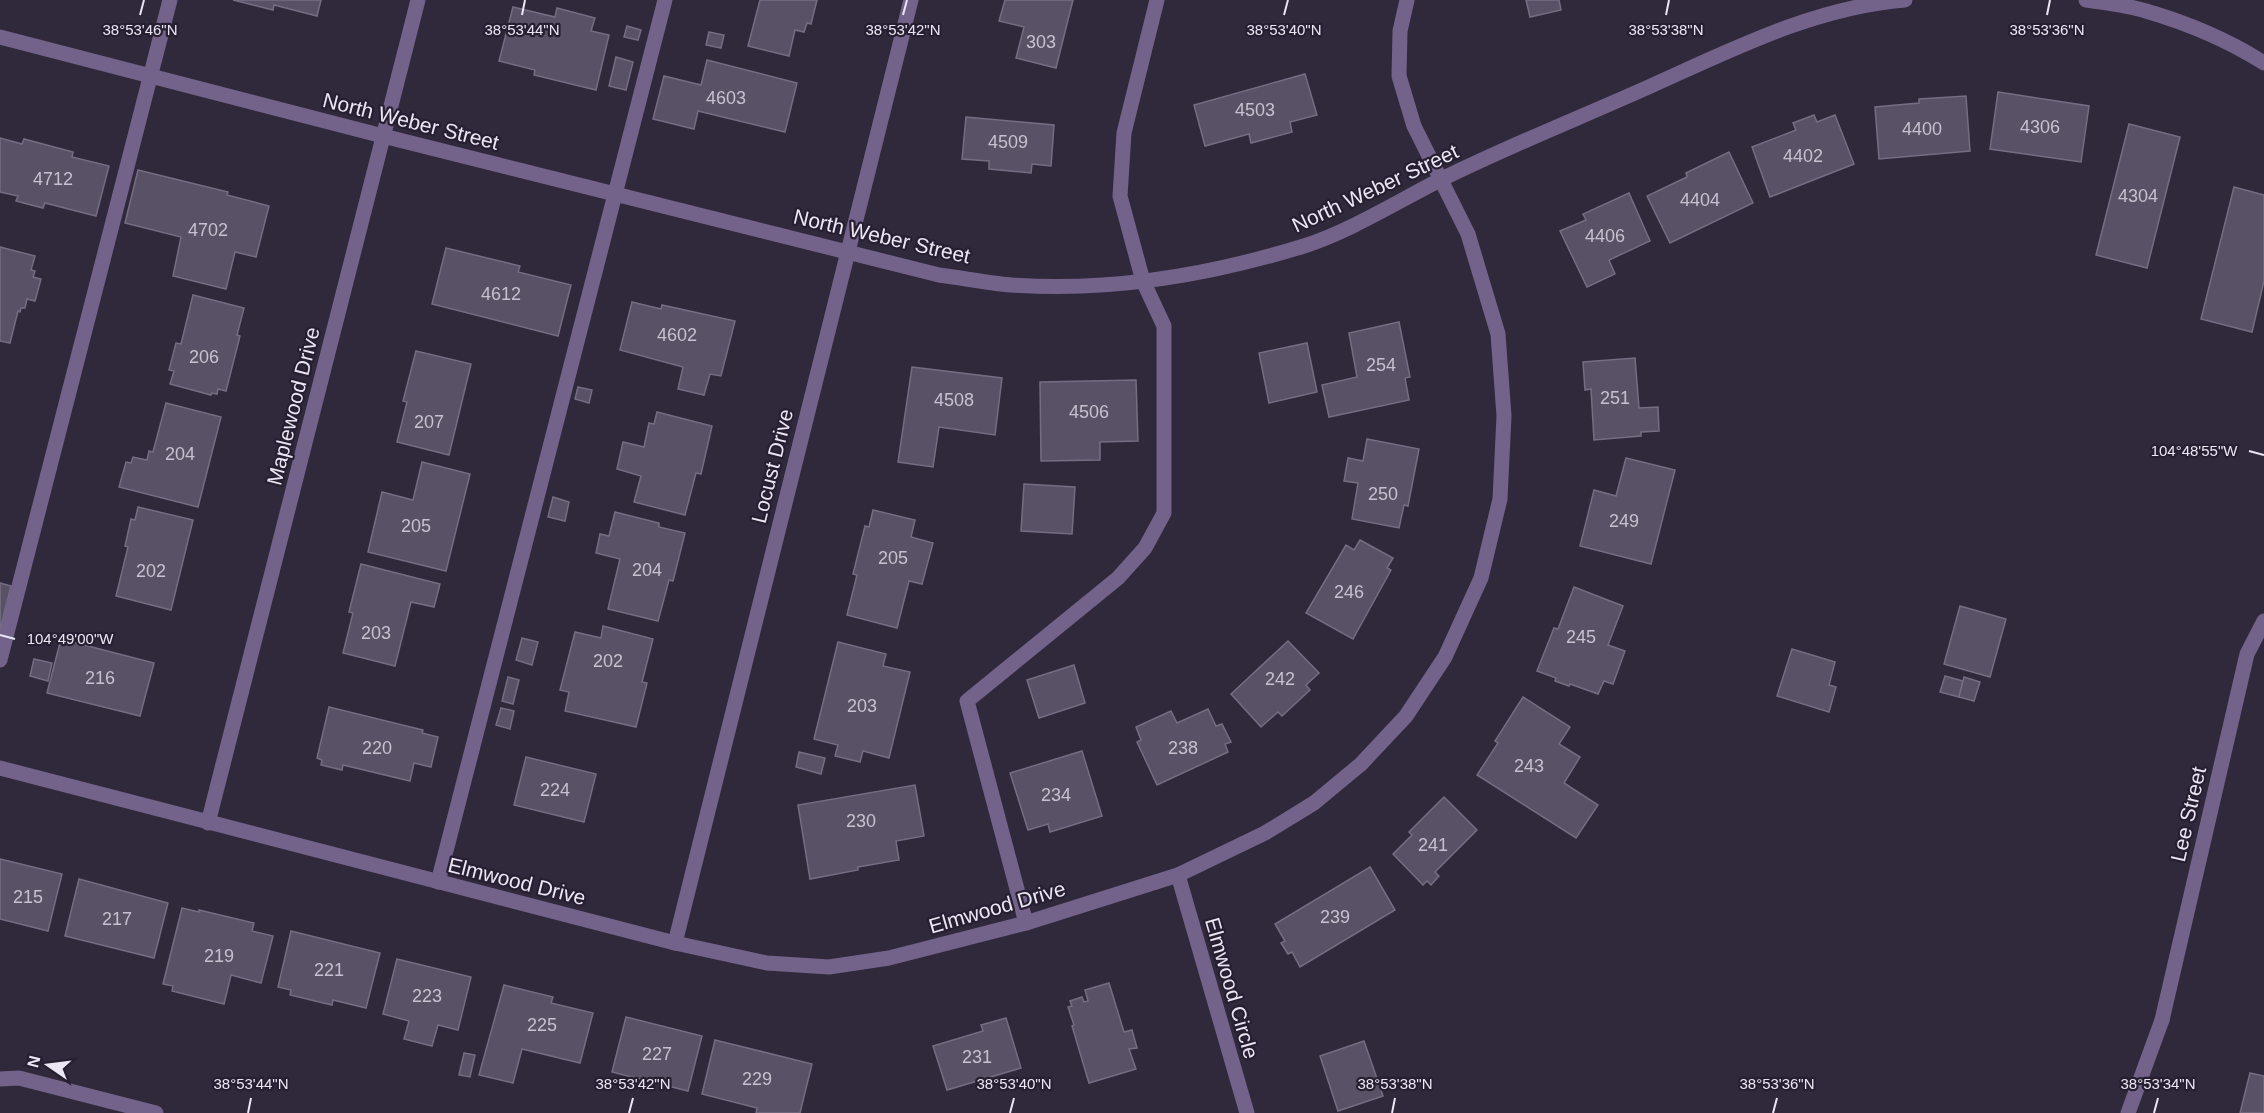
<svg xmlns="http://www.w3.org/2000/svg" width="2264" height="1113" viewBox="0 0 2264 1113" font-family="Helvetica,sans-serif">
<rect width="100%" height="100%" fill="#30293c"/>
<g fill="#595165" stroke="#756d83" stroke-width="1.5">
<polygon points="233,0 321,0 317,16 274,5 273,10"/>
<polygon points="760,0 817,0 811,24 807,23 804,32 795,30 789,56 748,46"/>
<polygon points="1005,0 1073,0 1056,68 1016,58 1024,27 999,21"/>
<polygon points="1526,0 1559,0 1561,10 1530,17"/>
<polygon points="513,7 555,17 557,8 595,18 591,31 609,35 596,90 534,75 535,70 499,61"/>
<polygon points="627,26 641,30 638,40 624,37"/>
<polygon points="709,32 724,35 721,48 706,45"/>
<polygon points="616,57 633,62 626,90 609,86"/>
<polygon points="707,60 797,83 785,132 698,111 694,129 653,119 664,76 701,85"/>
<polygon points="1305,74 1317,115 1290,122 1292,132 1251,143 1249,134 1205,146 1194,105"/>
<polygon points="1998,92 2089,106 2081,162 1990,149"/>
<polygon points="1966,96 1970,151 1879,159 1875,107 1919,103 1919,99"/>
<polygon points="1814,115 1817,122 1835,115 1854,164 1770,197 1752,147 1796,130 1793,123"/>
<polygon points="966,117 1054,125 1051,166 1032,164 1031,173 989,169 989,161 962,159"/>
<polygon points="2129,124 2180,137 2147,268 2096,255"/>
<polygon points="0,138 22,144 24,139 73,152 72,157 109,166 96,216 45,203 43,208 16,201 18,196 0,192"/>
<polygon points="1729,152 1753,203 1670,243 1647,196 1687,177 1686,173"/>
<polygon points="138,170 228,192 227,195 269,206 256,257 235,252 226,289 173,276 181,237 125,223"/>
<polygon points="2234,187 2264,195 2264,281 2252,332 2201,319"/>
<polygon points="1629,193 1650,241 1609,260 1615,274 1587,287 1560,231 1586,220 1583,214"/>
<polygon points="0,247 35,256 31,270 35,271 33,277 41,279 35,301 27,299 25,308 21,308 20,312 18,311 10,343 0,341"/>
<polygon points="446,248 520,266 518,272 571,285 558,336 432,304"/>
<polygon points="193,295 244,308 237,335 240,336 226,391 218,389 217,394 212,393 211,395 170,384 174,371 169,370 176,343 181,344"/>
<polygon points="632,302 661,309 662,305 735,321 721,376 710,374 704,395 678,389 683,367 620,350"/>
<polygon points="1399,322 1410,377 1405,378 1409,400 1329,417 1322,385 1357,377 1349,333"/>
<polygon points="1307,343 1317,392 1269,403 1259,353"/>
<polygon points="416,351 471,364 449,455 397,442 407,402 403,401"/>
<polygon points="1635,358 1639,408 1658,407 1659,431 1641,432 1641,436 1594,440 1591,389 1585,390 1583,362"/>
<polygon points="912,367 1002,378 995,435 939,427 933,467 898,462"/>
<polygon points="1136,380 1138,441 1100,442 1100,460 1041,461 1040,382"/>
<polygon points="578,387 592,390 589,403 575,399"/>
<polygon points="166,403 221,417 198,507 119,487 126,462 131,463 133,457 147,460 149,451 153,452"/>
<polygon points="657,412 712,426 701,474 696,473 685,515 634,502 641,476 617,469 623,442 644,447 649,423 654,424"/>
<polygon points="1367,439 1419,449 1408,506 1404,505 1399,528 1352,519 1358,483 1344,481 1348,458 1363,461"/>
<polygon points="1626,458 1675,470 1651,564 1580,546 1594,490 1616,496"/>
<polygon points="422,462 470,474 446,571 368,552 382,492 413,500"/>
<polygon points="1024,484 1075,487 1072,534 1021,531"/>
<polygon points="553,497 569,502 565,521 548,517"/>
<polygon points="138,507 193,520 171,610 116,596 128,547 125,546 131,519 135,520"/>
<polygon points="873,510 915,520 911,537 933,543 922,584 909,581 897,628 847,615 857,575 853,574 865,526 869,527"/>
<polygon points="615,512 659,523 659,527 685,533 673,581 669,580 658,621 608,609 620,559 596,553 600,534 609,536"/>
<polygon points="1360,540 1393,558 1387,568 1391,570 1353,639 1306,613 1346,545 1354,550"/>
<polygon points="361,564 440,584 434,607 411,602 395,666 343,653 353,613 349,612"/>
<polygon points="0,583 11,586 0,630"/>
<polygon points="1574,587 1623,606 1608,645 1625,651 1613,684 1604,681 1598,694 1570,684 1569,686 1555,681 1556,678 1537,671 1554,628 1558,629"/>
<polygon points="1960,606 2006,619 1990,677 1944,664"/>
<polygon points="603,626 653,639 642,682 647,683 636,727 565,711 569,692 560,690 575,632 601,638"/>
<polygon points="522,638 538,642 532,665 516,660"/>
<polygon points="61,639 154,663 140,716 47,693"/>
<polygon points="1288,641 1319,673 1306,685 1310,690 1282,716 1278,712 1261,727 1231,694"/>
<polygon points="838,642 886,654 883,666 910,672 889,758 863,751 860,762 835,756 838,745 814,739"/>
<polygon points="1792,649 1835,662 1829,685 1836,687 1829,712 1777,696"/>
<polygon points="34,659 52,663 48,681 30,676"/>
<polygon points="1074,665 1085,703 1039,718 1027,680"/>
<polygon points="1945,676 1963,681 1959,697 1940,692"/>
<polygon points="508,677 519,680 513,704 502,701"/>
<polygon points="1964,677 1980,682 1974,701 1959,697"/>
<polygon points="1523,697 1570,727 1559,744 1580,757 1564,783 1598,805 1576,838 1477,775 1498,743 1495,741"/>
<polygon points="329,707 423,730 422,733 438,737 431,767 414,763 410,781 343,765 342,770 321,765 322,760 317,758"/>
<polygon points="501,708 514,711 510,729 496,725"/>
<polygon points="1208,709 1216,726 1222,724 1231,742 1225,744 1228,752 1157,785 1137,742 1141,740 1136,727 1171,711 1177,723"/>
<polygon points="1082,751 1102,816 1050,832 1048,824 1028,830 1010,773"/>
<polygon points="799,752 825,758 821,774 796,767"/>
<polygon points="526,757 596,774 584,822 514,805"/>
<polygon points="915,785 924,836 896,841 899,860 858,867 858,870 810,879 798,805"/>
<polygon points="1444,797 1477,830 1435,872 1439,876 1431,885 1427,881 1423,885 1393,854 1412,835 1409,832"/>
<polygon points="0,859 62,874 48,931 0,919"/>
<polygon points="1370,867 1395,910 1300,967 1292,952 1288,954 1281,943 1285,941 1275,924"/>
<polygon points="79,879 168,903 154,958 65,936"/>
<polygon points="182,908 199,912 199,910 254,923 252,931 273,936 261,983 231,975 224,1004 172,991 173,986 163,984"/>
<polygon points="291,931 380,953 366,1008 333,1000 332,1005 290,995 291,990 278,987"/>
<polygon points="397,959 471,977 458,1030 438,1025 432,1046 404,1039 409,1021 383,1014"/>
<polygon points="1109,983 1124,1032 1132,1030 1137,1048 1129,1049 1136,1069 1089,1083 1072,1026 1074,1025 1068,1007 1072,1006 1070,1001 1082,997 1084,1002 1088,1001 1085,990"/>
<polygon points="504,985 553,997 551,1003 593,1013 580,1063 522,1049 513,1083 479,1075"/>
<polygon points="626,1017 702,1036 688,1091 612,1072"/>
<polygon points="1006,1018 1021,1068 947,1090 933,1046 983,1031 981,1025"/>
<polygon points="715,1040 812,1064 800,1113 756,1113 757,1108 702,1094"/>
<polygon points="1364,1041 1383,1096 1338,1111 1320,1056"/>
<polygon points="464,1053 475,1055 470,1077 459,1075"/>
<polygon points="2250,1073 2264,1076 2264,1113 2240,1113"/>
</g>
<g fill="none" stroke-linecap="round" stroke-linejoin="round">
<g stroke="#73638a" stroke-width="15">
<polyline points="0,660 170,0"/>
<polyline points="438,882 665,0"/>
<polyline points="1026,923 967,701 1118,578 1145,548 1164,513 1164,326 1143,281 1120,196 1124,133 1157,0"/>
<polyline points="0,1079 19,1078 156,1113"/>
<polyline points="2128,1113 2162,1020"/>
</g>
<g stroke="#73638a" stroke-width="15">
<path d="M2086,0c20,3 41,5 60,11 41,12 82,29 118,52"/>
<path d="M0,37l383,99 556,139c24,3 48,8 72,10 98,7 199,-10 293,-39 44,-14 93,-44 134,-65 70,-35 144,-64 215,-96 80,-36 163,-78 252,-85"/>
<polyline points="0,768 675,943 767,963 829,967 889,958 1026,923 1178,875 1265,833 1314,803 1361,764 1406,716 1445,657 1481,578 1500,499 1504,416 1498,334 1468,234 1414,126 1399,76 1400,31 1407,0"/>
<polyline points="208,823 418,0"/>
<polyline points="1178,875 1247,1113"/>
<polyline points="675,943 911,0"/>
<polyline points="2162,1020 2247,654 2264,621"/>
</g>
</g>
<path fill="none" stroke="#ebe6f3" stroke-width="2" d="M140,15l4,-15M522,15l3,-15M903,15l4,-15M1284,15l4,-15M1666,15l3,-15M2047,15l3,-15M2249,451l15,4M0,635l15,4M248,1113l3,-15M629,1113l4,-15M1010,1113l4,-15M1392,1113l3,-15M1773,1113l4,-15M2154,1113l4,-15"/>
<g text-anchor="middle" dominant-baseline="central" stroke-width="4.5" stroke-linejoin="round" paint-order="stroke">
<g font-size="18" fill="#c6c1d0">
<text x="1041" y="42">303</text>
<text x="726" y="98">4603</text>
<text x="1255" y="110">4503</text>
<text x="2040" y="127">4306</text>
<text x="1922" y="129">4400</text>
<text x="1008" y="142">4509</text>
<text x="1803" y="156">4402</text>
<text x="53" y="179">4712</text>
<text x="2138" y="196">4304</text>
<text x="1700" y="200">4404</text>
<text x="208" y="230">4702</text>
<text x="1605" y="236">4406</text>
<text x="501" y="294">4612</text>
<text x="677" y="335">4602</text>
<text x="204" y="357">206</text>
<text x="1381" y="365">254</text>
<text x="1615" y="398">251</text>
<text x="954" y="400">4508</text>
<text x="1089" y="412">4506</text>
<text x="429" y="422">207</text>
<text x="180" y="454">204</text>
<text x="1383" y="494">250</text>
<text x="1624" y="521">249</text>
<text x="416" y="526">205</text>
<text x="893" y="558">205</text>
<text x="647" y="570">204</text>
<text x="151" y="571">202</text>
<text x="1349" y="592">246</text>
<text x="376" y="633">203</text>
<text x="1581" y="637">245</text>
<text x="608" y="661">202</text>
<text x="100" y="678">216</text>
<text x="1280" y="679">242</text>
<text x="862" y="706">203</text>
<text x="377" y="748">220</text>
<text x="1183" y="748">238</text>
<text x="1529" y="766">243</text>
<text x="555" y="790">224</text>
<text x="1056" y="795">234</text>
<text x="861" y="821">230</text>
<text x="1433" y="845">241</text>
<text x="28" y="897">215</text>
<text x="1335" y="917">239</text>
<text x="117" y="919">217</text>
<text x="219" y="956">219</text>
<text x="329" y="970">221</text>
<text x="427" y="996">223</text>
<text x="542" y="1025">225</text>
<text x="657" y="1054">227</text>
<text x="977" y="1057">231</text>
<text x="757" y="1079">229</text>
</g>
<g font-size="21" fill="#ebe6f3" stroke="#271f31">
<text transform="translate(411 121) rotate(14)">North Weber Street</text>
<text transform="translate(1375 188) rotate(-25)">North Weber Street</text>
<text transform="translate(882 236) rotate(13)">North Weber Street</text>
<text transform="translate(293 406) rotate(-76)">Maplewood Drive</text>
<text transform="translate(772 466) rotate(-76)">Locust Drive</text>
<text transform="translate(2188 814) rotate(-77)">Lee Street</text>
<text transform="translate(517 881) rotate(14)">Elmwood Drive</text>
<text transform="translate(997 907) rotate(-16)">Elmwood Drive</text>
<text transform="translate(1232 988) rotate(74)">Elmwood Circle</text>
</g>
</g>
<g font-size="15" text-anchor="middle" fill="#ebe6f3" stroke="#271f31" stroke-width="4.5" stroke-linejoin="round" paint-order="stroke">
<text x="140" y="35">38°53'46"N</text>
<text x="522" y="35">38°53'44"N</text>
<text x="903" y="35">38°53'42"N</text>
<text x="1284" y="35">38°53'40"N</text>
<text x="1666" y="35">38°53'38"N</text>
<text x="2047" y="35">38°53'36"N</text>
<text x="2194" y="456">104°48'55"W</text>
<text x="70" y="644">104°49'00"W</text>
<text x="251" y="1089">38°53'44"N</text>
<text x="633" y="1089">38°53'42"N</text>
<text x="1014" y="1089">38°53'40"N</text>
<text x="1395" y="1089">38°53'38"N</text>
<text x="1777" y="1089">38°53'36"N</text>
<text x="2158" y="1089">38°53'34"N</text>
</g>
<g transform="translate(48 1065) rotate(284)" stroke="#271f31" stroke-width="4.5" paint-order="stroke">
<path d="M0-4.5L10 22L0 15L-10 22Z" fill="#ebe6f3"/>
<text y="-9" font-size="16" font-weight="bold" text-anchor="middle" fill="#ebe6f3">N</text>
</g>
</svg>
